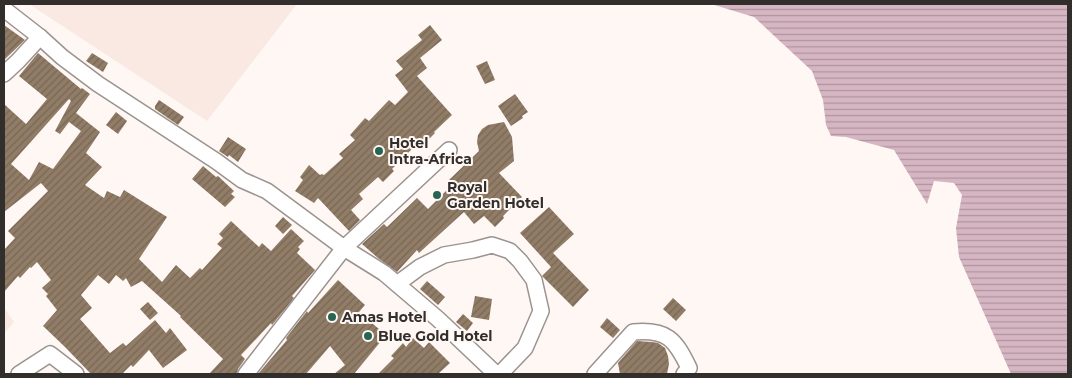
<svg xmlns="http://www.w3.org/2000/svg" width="1072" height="378" viewBox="0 0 1072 378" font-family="Montserrat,sans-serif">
<defs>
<pattern id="water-rules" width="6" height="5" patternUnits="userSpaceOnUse" patternTransform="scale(1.25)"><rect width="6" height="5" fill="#d6b6c2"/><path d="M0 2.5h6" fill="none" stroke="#ae949e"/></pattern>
<pattern id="building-hatch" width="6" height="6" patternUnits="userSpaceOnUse" patternTransform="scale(1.25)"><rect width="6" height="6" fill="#917d67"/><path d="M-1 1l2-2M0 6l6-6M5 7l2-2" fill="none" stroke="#776755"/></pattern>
</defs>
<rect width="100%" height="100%" fill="#fff7f3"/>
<g fill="#f9e9e2">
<polygon points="29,4 297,4 207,121"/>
<polygon points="4,308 14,322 4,334"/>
</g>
<polygon fill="url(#water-rules)" points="711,4 1068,4 1068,374 1011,374 959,257 956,228 962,195 954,183 934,181 927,204 894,150 846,137 831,136 826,125 823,100 812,71 754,17"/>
<g fill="url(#building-hatch)" fill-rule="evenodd">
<polygon points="4,25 25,40 4,60"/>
<polygon points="430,25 442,40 420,58 427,68 417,76 452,115 434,132 435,133 423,145 421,143 414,149 413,148 392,169 394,171 383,182 378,177 359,194 363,199 351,210 360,220 349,231 318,198 314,203 295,191 303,180 300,177 309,165 320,175 322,174 324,175 343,158 339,154 355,140 350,135 365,118 369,121 389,100 395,105 408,92 395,75 403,69 396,61 422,40 418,35"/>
<path d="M38,53l43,36 1,-1 8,6 -14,19 24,19 -14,21 16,14 -17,18 19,13 3,-7 13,6 4,-7 43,27 -28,42 23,23 14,-17 14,13 10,-10 2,2 20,-22 -5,-4 6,-6 -4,-4 12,-13 28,26 3,-4 9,8 20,-22 13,12 -6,6 2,2 -3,4 18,17 -23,26 2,2 -22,27 -1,-2 -30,32 4,4 -7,10 -1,5h-28l14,-15 -43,-42 1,-1 -39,-35 -11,6 -5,-9 -3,3 -7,-6 -7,9 -11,-9 -17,20 11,13 -12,11 30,34 13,-10 3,3 29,-26 11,13 4,-5 17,22 -24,18 -14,-18 -16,17 -2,-2 -9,9h-31l-26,-27 -22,-21 14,-16 -11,-14 2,-2 -6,-6 9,-8 -14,-18 -6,6 -1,-1 -10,11 -2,-2 -14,16v-42l11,-12 -7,-7 40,-40 -7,-8 -37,29v-108l22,20 21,-25 -28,-23zM69,99l2,2 -16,30 5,3 9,-12 12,9 -28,38 -14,-7 -10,18 -18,-16z"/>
<polygon points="92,53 108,63 103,72 86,61"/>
<polygon points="487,61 495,80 485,84 476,66"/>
<polygon points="515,94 528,112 522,116 523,118 511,126 498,106"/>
<polygon points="159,100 184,117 178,125 155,109 155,106"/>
<polygon points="116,112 127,121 118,134 106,125"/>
<polygon points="504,122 512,137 514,161 499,173 522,197 503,216 504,218 495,227 484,216 474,224 464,212 419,253 417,250 397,272 378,258 362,244 384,224 387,227 417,198 428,209 453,184 449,180 479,151 477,142 478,135 482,129 488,125"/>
<polygon points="228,137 246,149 238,162 229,155 228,157 219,151"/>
<polygon points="203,166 216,177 218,176 234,191 231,194 235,197 225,207 192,179"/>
<polygon points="549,207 574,234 553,253 589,290 573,307 542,276 551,267 520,233"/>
<polygon points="283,217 292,225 283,234 275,226"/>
<polygon points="338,280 365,305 359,312 386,335 354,374 334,374 345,365 330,346 306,374 258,374 287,340 286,338 307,311 308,313"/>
<polygon points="427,281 445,297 438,305 420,289"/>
<polygon points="475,296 492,299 489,320 471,317"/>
<polygon points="673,298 686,310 676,321 663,309"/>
<polygon points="148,302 158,313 150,320 140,309"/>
<polygon points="463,314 473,323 467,331 456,322"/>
<polygon points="607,318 620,330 613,338 600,327"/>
<polygon points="413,338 424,348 429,342 450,363 438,374 378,374 394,358 391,356 403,343 406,347"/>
<polygon points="637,341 652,342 658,343 665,348 668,356 669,364 667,374 620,374 618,363"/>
</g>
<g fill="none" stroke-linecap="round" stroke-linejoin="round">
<defs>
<g id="street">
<polyline points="4,9 40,37 62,57 98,84 216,161 242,180 267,191 344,248 384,273 438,319 496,374"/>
<polyline points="4,74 18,61 40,37"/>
<polyline points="397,284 420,267 444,255 473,250 492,245 510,251 520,261 534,280 541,311 525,348 500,374"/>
<polyline points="19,374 50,354 76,374"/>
<polyline points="246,374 344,248 449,150"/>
<path d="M595,374l38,-42c34,-3 42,7 56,36l-5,6"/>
</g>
</defs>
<use href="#street" stroke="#9a938f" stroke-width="18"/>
<use href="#street" stroke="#fff" stroke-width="15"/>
</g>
<g fill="#276552" stroke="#fff7f3" stroke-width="2">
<circle cx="379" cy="151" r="5"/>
<circle cx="437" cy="195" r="5"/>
<circle cx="332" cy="317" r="5"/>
<circle cx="368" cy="336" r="5"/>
</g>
<g text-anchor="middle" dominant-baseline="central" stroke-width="4" stroke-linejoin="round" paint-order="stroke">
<g font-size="14" font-weight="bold" fill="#312e2c" stroke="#fff7f3" text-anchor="start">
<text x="389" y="143">Hotel<tspan x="389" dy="16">Intra-Africa</tspan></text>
<text x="447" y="187">Royal<tspan x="447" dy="16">Garden Hotel</tspan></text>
<text x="342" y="317">Amas Hotel</text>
<text x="378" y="336">Blue Gold Hotel</text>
</g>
</g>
<rect width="1072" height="378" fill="none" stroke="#312e2c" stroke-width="10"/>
</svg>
